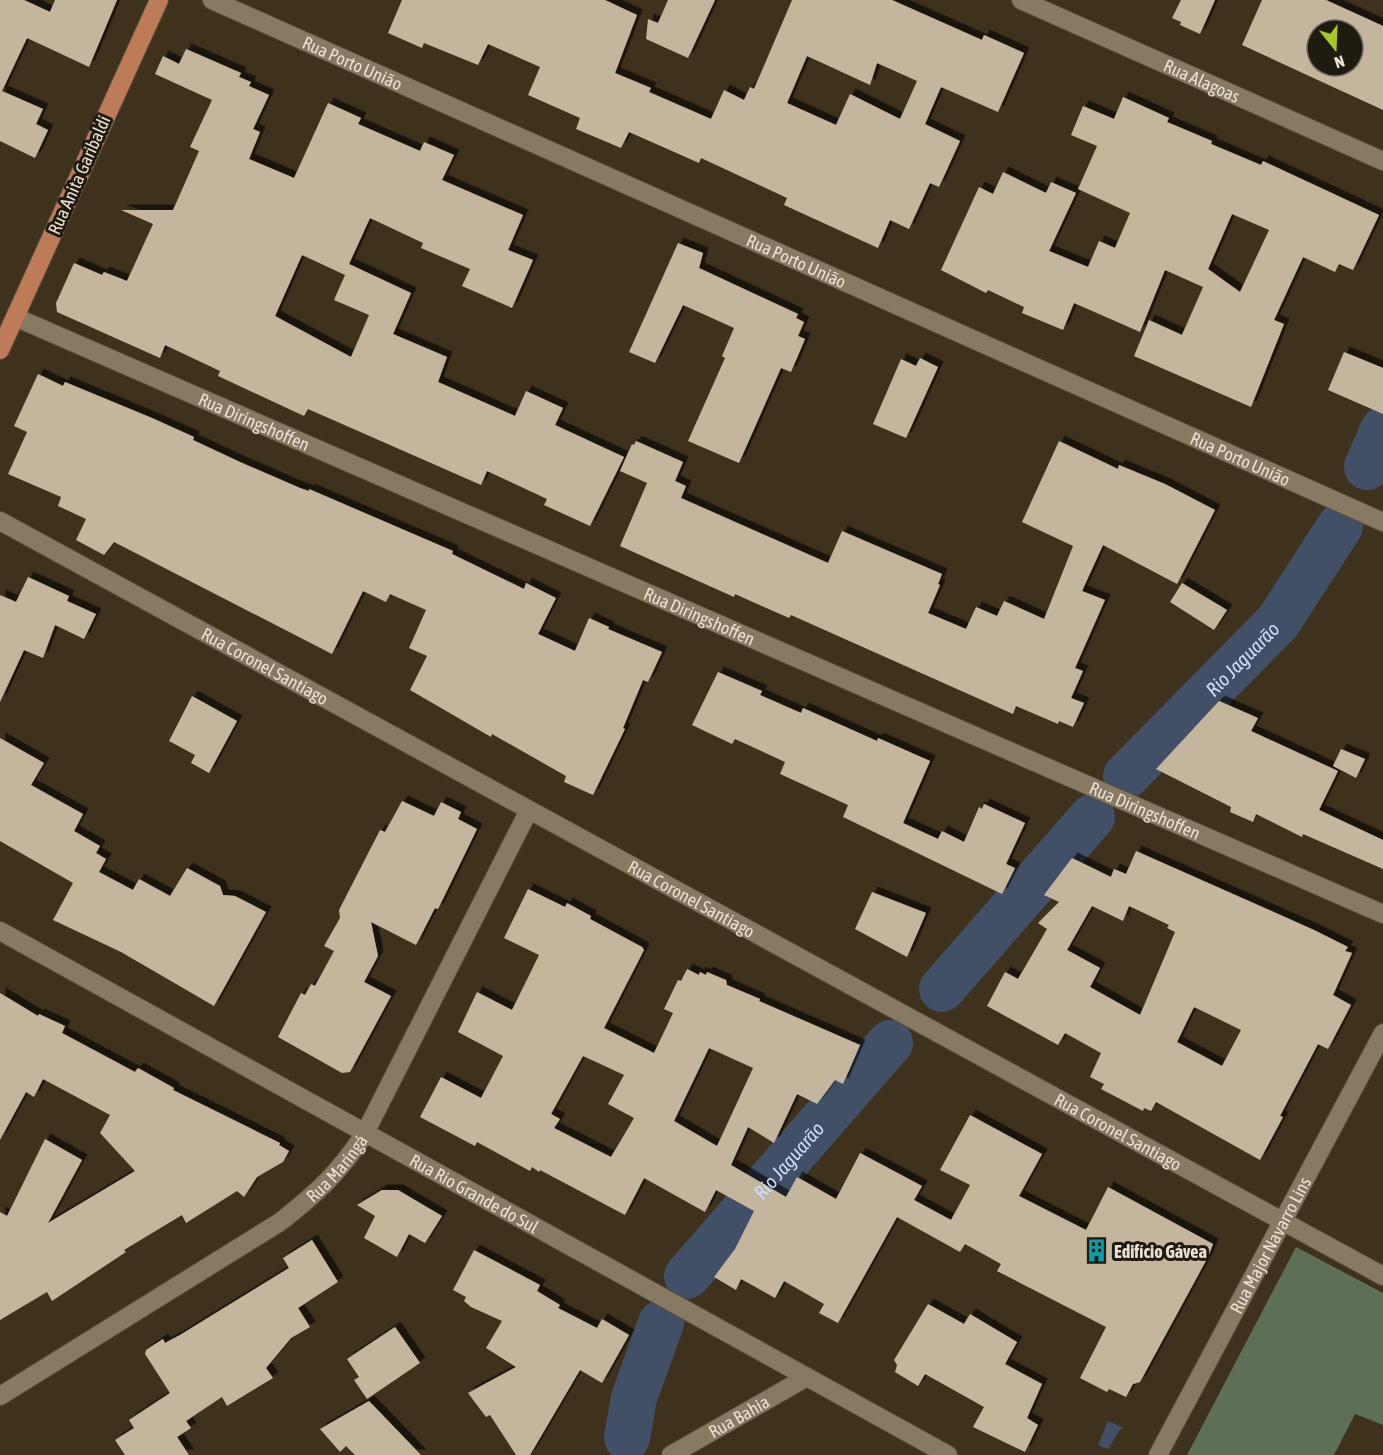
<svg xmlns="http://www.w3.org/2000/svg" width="1383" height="1455" viewBox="0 0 1383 1455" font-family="'Asap Condensed',sans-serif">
<defs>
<filter id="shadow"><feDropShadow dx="5.5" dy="-5.5" stdDeviation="0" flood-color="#0009"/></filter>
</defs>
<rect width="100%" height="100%" fill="#3e321d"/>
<polygon fill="#5d7057" points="1296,1247 1383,1293 1383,1425 1355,1414 1334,1455 1187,1455"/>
<polygon fill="#414f67" points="1108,1421 1122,1427 1108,1449 1098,1445"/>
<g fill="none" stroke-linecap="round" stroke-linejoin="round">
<g stroke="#414f67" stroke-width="46">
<polyline points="1367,467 1383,430"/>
<path id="s1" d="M1126,776l152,-154 62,-96"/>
<polyline points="942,989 1092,817"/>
<path id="s2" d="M687,1276l203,-233"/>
<polyline points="627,1438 634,1398 661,1323"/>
</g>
</g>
<g fill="#c4b69d" fill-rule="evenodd" filter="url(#shadow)">
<polygon points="0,0 24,0 50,12 55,0 117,0 89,67 27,38 2,91 43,109 36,124 48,130 35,158 0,141"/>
<path d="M402,0h203l32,15 -22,58 36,15 -2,4 62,27 13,-29 20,10 6,-13 4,2 38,-89h100l90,40 2,-5 40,18 -26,59 -57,-25 -16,37 35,17 -21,46 -9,-4 -21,46 -19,-9 -12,28 -94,-43 3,-7 -86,-40 -2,5 -70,-31 -8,16 -45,-19 4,-11 -52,-23 12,-28 -52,-23 -10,21 -54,-22 -2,5 -34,-15zM807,56l63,29 7,-22 40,18 -17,38 -50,-25 -14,31 -49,-22z"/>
<polygon points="668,0 715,0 688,58 646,39 648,19 658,23"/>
<polygon points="1181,0 1215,0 1200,34 1180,25 1181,22 1172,18"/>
<path d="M1262,0h64l57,26v84l-141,-65zM1317,30h36v36h-36z"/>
<path d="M186,49l55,24 -2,4 12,5 -2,4 20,9 -16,34 7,3 -11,27 45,19 34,-75 33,15 -3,6 62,27 4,-9 30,13 -12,25 81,35 -15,35 25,10 -21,48 -50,-22 8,-17 -49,-21 2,-5 -53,-25 -21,46 62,29 -18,41 54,23 -9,25 77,34 11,-25 37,17 -8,17 69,32 -34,69 -46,-21 3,-6 -60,-28 -6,14 -173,-76 -4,7 -86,-40 2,-5 -55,-26 -5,13 -103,-46 -1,-9 18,-40 28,12 2,-3 23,9 26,-57 -32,-14h52l26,-59 -9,-4 22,-47 -57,-26 8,-18 16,8zM302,255l43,20 -11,25 35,15 -18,42 -76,-41z"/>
<path d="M1123,97l46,21 -2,4 45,19 -1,3 50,21 2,-4 116,54 -26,55 -14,-6 -4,8 -32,-15 -29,63 10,4 -33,83 -117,-51 15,-36 33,15 21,-48 -38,-17 -25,62 -66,-29 -11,27 -41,-17 2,-6 -36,-17 -2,3 -45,-23 38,-83 14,7 10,-22 43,21 5,-11 25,11 -27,58 39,16 11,-26 16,7 15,-35 -52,-24 19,-43 -26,-11 12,-29 31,13zM1232,214l37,16 -29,62 -32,-23z"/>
<polygon points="678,243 703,253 699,268 798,314 796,318 804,322 798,336 805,339 791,372 781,368 739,463 688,441 725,358 722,356 734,328 683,305 655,363 629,352"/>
<polygon points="1344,352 1383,368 1383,414 1328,390"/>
<polygon points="920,358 938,367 906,438 873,424 901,359 916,366"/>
<polygon points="38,374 63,386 65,382 152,418 194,437 193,440 240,462 300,488 309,491 309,489 453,551 452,554 524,589 526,583 556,598 538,634 575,651 589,618 609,627 608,629 662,652 648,682 643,680 623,728 625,729 593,795 564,782 566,776 492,734 491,737 410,690 427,656 409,648 426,610 390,594 386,602 363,591 332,654 114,542 104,555 76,540 86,519 58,506 61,497 8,474 27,432 14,426"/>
<polygon points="636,441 683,462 675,481 686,486 681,498 828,563 842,531 942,574 938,584 940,585 928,613 966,629 976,607 997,616 1004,601 1044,619 1073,546 1022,522 1059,441 1118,469 1119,465 1165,484 1215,510 1177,584 1103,545 1082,591 1105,600 1075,668 1083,671 1071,698 1084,703 1073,727 1059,721 1058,724 1016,706 1013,714 791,615 789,618 735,594 734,597 620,546 647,483 620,471 632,444 634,445"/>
<polygon points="28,577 69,596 67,601 96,614 84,639 55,625 43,658 24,650 0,702 0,595 16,602"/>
<polygon points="1182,583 1227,610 1214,630 1170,602"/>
<polygon points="718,672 762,691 760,695 801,713 803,708 877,741 878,738 930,761 903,823 938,839 942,831 964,842 979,807 982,809 984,804 1025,823 1006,864 1015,868 1002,894 843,817 848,805 780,774 785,762 735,739 732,744 692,725"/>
<polygon points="192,696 237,721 209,773 191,763 195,755 169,741"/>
<polygon points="1219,701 1258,718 1251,731 1338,771 1319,810 1383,840 1383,869 1303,834 1302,837 1256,814 1253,822 1230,812 1231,807 1156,769"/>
<polygon points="0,738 44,763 31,785 83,814 74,831 100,846 96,853 106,859 99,872 133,890 139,879 170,896 187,868 220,886 223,895 235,896 266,912 214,1006 121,952 53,920 73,883 0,841"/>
<polygon points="1341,749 1365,759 1356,778 1333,766"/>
<polygon points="402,801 434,816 441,802 461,812 458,819 477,829 438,909 435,908 416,945 371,922 378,956 364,982 391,996 350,1072 342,1073 278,1037 301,993 305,995 311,984 315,986 334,951 324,946 340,918 339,910 380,830 385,832"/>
<path d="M1136,851l178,79 34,17 -3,4 7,2 -19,42 18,10 -23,44 -10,-5 -38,72 3,1 -23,43 -104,-58 -5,9 -7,-3 -1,3 -42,-22 3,-5 -14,-7 11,-24 -36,-20 -7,12 -71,-39 18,-34 13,7 29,-50 -9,-6 21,-21 -15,-7 28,-37 39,19 3,-8 12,5zM1092,906l31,15 6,-15 40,19 -2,3 8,4 -35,83 -50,-28 10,-19 -33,-18zM1194,1007l47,23 -19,36 -45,-24z"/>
<path d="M528,889l37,18 2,-4 24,13 -1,3 52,28 2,3 -40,78 50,25 19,-40 -9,-4 14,-29 3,1 6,-12 12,6 1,-3 6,3 1,-3 19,8 1,5 33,14 -1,2 101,44 -17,39 -8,-4 -18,24 -20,-10 -23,49 -26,-16 -17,38 55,32 11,-20 39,22 24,-46 62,33 -8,14 37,20 19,-35 -30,-15 30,-55 72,39 -23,42 67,34 22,-43 105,57 -5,13 -68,125 -7,2 -7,13 -17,-8 -2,3 -27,-14 26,-51 -109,-56 4,-7 -36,-20 -5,8 -63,-35 -59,106 -19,-10 5,-9 -40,-23 -9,17 -34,-19 -5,11 -22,-13 21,-28 19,-38 -38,-21 -11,22 -61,-34 -19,37 -85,-45 -1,2 -7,-5 -2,4 -53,-29 -2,4 -55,-29 21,-40 40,21 22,-42 -45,-24 19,-40 35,18 27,-55 -35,-17zM709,1048l44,20 -36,78 -43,-25zM583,1056l41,19 -16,29 26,14 -23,39 -57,-29 6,-9 -9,-5z"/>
<polygon points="872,892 926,913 907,957 855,929"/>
<polygon points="0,993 38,1016 39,1014 65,1026 62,1033 135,1072 138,1068 174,1088 173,1090 280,1143 279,1145 289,1151 283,1162 257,1177 244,1197 237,1191 186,1223 182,1215 124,1250 126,1252 52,1301 47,1292 0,1320 0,1212 7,1216 45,1139 82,1160 48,1223 135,1171 100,1133 110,1115 43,1079 34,1097 26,1092 0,1140"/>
<polygon points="382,1190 398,1190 442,1216 425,1243 409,1234 397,1257 364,1238 375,1216 357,1205"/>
<polygon points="312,1240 338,1282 298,1308 310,1327 291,1338 266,1368 273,1378 227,1406 222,1397 186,1421 191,1428 177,1437 189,1455 125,1455 115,1440 134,1428 129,1420 170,1393 145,1354 146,1350 163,1339 165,1343 180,1335 289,1268 283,1258"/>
<polygon points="474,1250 540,1285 537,1291 560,1305 558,1308 597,1328 602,1319 629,1335 602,1383 580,1370 530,1455 516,1455 490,1415 486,1417 468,1393 516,1367 486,1348 502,1321 471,1307 464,1301 466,1297 453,1290"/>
<polygon points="928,1304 964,1324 970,1314 1017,1342 1005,1364 1042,1384 1027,1418 1038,1425 1025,1452 973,1427 984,1407 925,1374 918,1386 895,1372 897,1365 894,1360"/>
<polygon points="395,1327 420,1363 367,1399 354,1380 359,1377 347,1359"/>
<polygon points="369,1401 421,1455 355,1455 346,1446 340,1452 320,1429"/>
</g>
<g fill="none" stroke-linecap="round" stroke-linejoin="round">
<defs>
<g id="street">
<path id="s3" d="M212,0l1171,522"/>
<path id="s4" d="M1021,0l362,161"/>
<path id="s5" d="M15,317l1368,597"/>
<path id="s6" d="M0,1396l280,-174c37,-29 59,-49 85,-89l164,-323"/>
<path id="s7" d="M671,1455l136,-78"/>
<path id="s8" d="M1158,1455l225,-422"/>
</g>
<g id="secondary">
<path id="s9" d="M0,521l1383,755"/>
<path id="s10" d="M0,931l948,524"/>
</g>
<polyline id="primary" points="0,350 159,0"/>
</defs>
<use href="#street" stroke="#584e3b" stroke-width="20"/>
<use href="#secondary" stroke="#584e3b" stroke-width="20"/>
<use href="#primary" stroke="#584e3b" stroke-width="20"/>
<use href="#street" stroke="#887a62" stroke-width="18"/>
<use href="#secondary" stroke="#887a62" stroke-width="18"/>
<use href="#primary" stroke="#bd7b57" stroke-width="18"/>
</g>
<defs>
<symbol id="building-bare" viewBox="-9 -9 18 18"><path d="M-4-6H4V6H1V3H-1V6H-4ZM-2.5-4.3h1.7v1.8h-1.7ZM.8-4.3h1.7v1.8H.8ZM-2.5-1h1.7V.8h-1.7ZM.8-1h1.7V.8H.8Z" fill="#0f9aa8" stroke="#201b11" stroke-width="2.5" paint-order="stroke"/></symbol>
</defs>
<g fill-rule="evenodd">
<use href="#building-bare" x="1080" y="1234" width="33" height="33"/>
</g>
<g text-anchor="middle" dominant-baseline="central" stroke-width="6" stroke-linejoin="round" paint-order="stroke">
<g font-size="18" fill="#e8e1d4" stroke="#201b11">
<text stroke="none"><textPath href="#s3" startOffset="154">Rua Porto União</textPath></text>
<text stroke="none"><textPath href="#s4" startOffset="198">Rua Alagoas</textPath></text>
<text transform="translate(79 175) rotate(-66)">Rua Anita Garibaldi</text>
<text stroke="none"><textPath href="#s3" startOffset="640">Rua Porto União</textPath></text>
<text stroke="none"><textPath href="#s5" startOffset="261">Rua Diringshoffen</textPath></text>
<text stroke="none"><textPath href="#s3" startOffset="1126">Rua Porto União</textPath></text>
<text stroke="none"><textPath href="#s5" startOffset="747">Rua Diringshoffen</textPath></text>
<text stroke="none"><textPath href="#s9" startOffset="302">Rua Coronel Santiago</textPath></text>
<text stroke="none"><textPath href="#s5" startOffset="1233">Rua Diringshoffen</textPath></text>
<text stroke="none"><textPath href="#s9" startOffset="788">Rua Coronel Santiago</textPath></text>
<text stroke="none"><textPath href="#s9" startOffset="1274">Rua Coronel Santiago</textPath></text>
<text stroke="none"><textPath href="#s6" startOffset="408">Rua Maringá</textPath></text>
<text stroke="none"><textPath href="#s10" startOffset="542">Rua Rio Grande do Sul</textPath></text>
<text stroke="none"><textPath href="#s8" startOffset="238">Rua Major Navarro Lins</textPath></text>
<text stroke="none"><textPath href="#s7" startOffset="78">Rua Bahia</textPath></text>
</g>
<g font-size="18" font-weight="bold" fill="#e8e1d4" stroke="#201b11" text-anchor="start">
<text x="1114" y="1251">Edifício Gávea</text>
</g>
<g font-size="20" font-style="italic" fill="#cdddfb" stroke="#201b11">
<text stroke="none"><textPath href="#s1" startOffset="165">Rio Jaguarão</textPath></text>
<text stroke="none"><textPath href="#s2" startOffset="154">Rio Jaguarão</textPath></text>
</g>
</g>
<g transform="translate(1335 48) rotate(162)"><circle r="28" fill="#201b11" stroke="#706a5f" stroke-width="1.5"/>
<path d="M0-4.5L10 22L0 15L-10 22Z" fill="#a6c821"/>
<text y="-9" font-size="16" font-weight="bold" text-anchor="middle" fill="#e8e1d4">N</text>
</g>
</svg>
